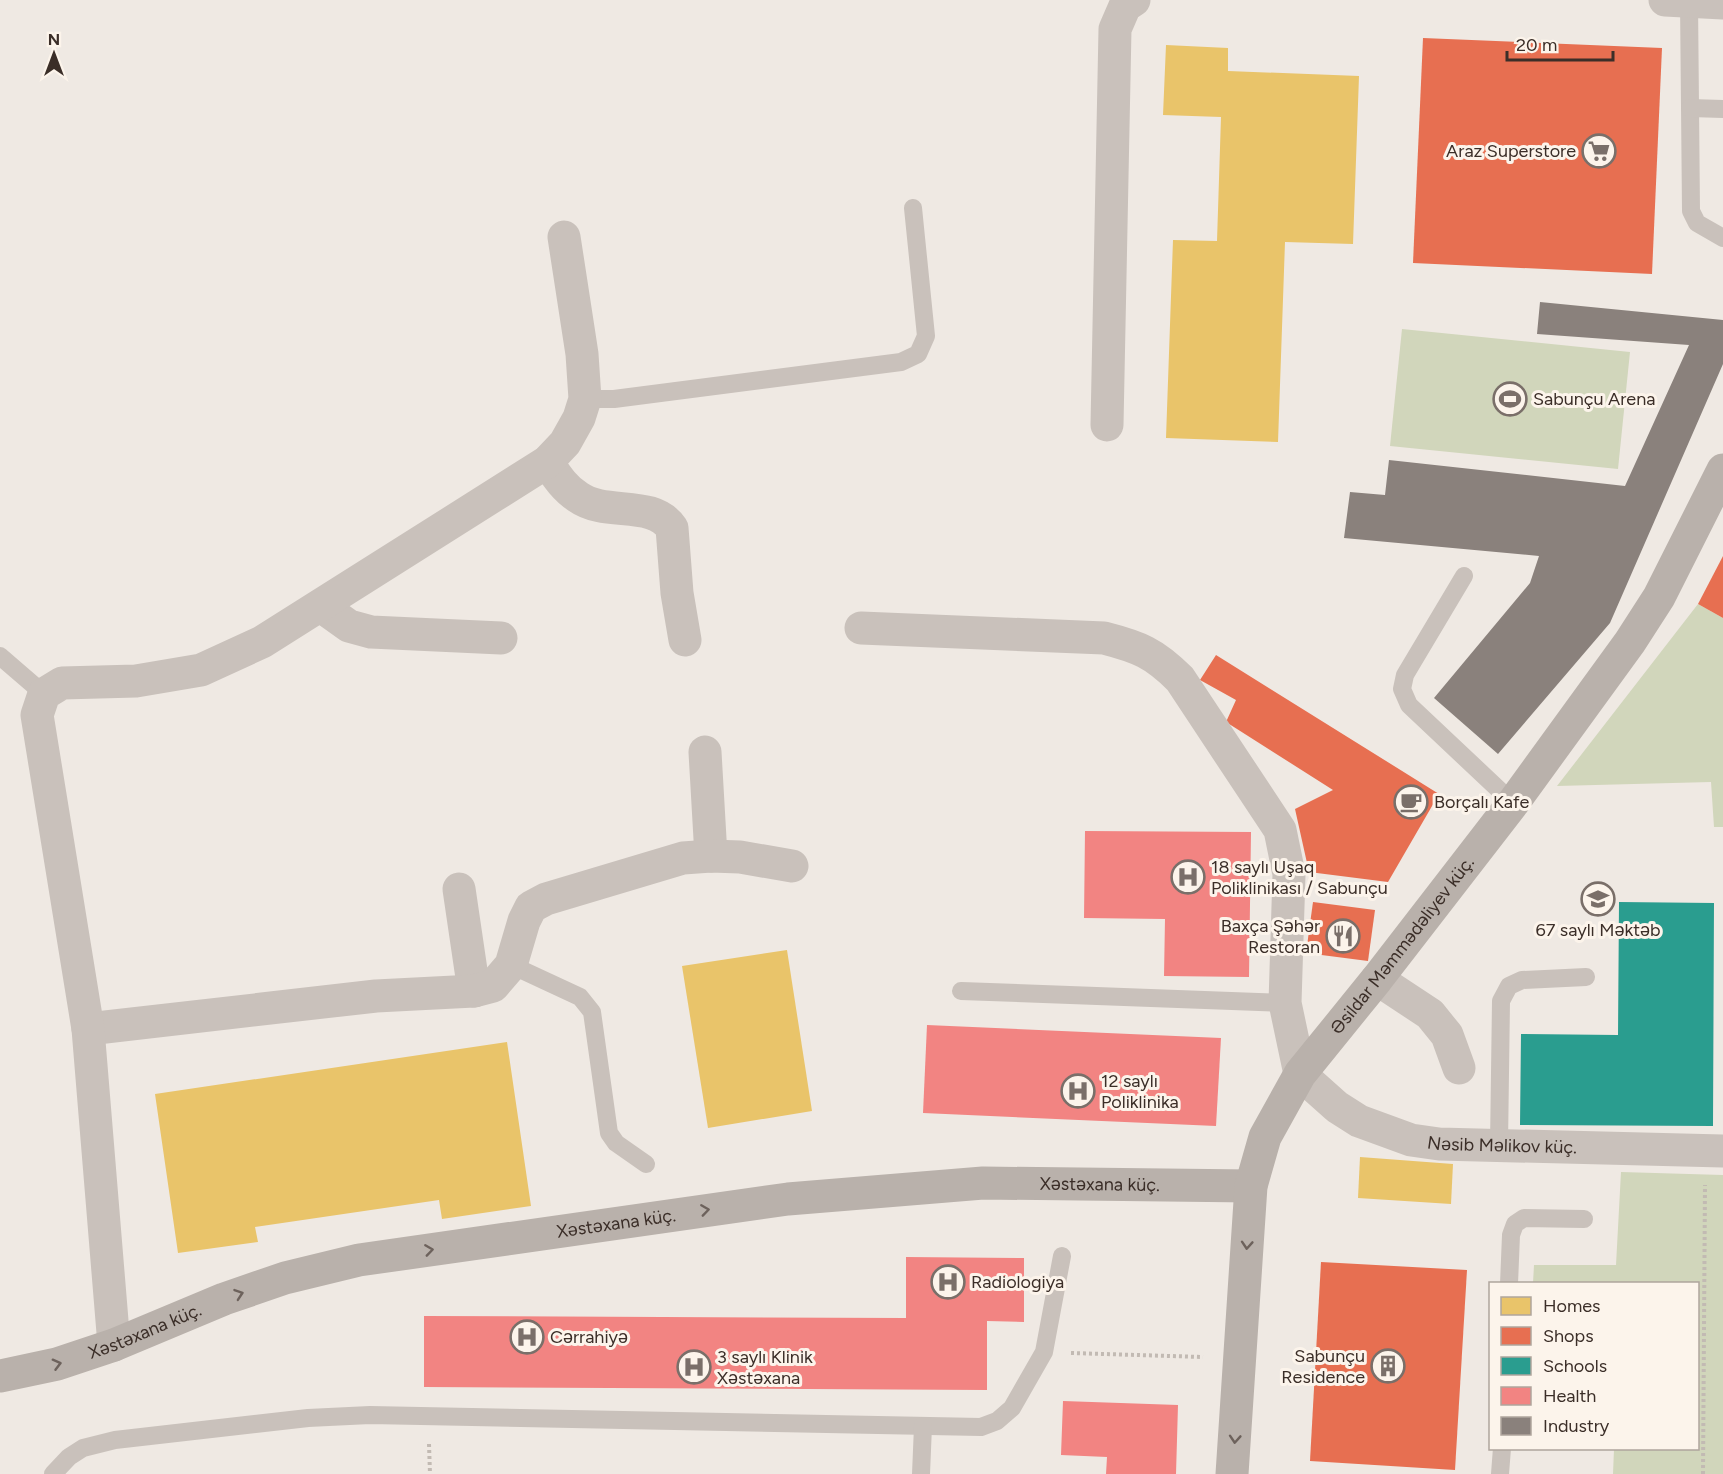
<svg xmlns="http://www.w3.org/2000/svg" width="1723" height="1474" viewBox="0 0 1723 1474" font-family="Figtree,sans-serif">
<rect width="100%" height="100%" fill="#efe9e3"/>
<g fill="#d1d6bb">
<polygon points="1402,329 1630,352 1618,469 1390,446"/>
<polygon points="1698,604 1723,618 1723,827 1714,827 1711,782 1557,786"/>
<polygon points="1621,1172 1723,1175 1723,1474 1613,1474 1614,1449 1698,1448 1698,1284 1533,1283 1534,1265 1616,1265"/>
</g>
<g fill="#e9c46a">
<polygon points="1166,45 1228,48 1228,71 1359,76 1353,244 1285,242 1278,442 1166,438 1173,240 1217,241 1221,117 1163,115"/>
<polygon points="787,950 812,1111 708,1128 682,966"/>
<polygon points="507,1042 531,1206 442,1219 439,1200 255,1227 258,1242 178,1253 155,1094"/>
<polygon points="1360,1157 1453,1164 1451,1204 1358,1198"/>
</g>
<g fill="#e76f51">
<polygon points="1423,38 1662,48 1652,274 1413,263"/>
<polygon points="1723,556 1723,618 1698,604"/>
<polygon points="1216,655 1439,794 1388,882 1309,872 1295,809 1333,790 1226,722 1236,700 1200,680"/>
<polygon points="1313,902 1375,910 1368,961 1306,953"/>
<polygon points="1321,1262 1467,1270 1455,1470 1310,1461"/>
</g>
<polygon fill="#2a9d8f" points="1619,902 1714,903 1713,1126 1520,1125 1521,1034 1618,1035"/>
<g fill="#f28482">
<polygon points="1085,831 1251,832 1249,977 1164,976 1165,919 1084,918"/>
<polygon points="927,1025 1221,1038 1216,1126 923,1113"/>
<polygon points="906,1257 1024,1258 1024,1322 987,1321 987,1390 424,1387 424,1316 906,1318"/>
<polygon points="1063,1401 1178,1405 1176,1474 1106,1474 1107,1457 1061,1455"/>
</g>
<polygon fill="#8a817c" points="1540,302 1723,320 1723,364 1610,623 1498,754 1434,698 1530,583 1539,556 1344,538 1350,492 1385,495 1389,460 1625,486 1689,345 1537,334"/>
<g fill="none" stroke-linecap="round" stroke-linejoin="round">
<g stroke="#c2bab3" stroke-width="4" stroke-dasharray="3 3" stroke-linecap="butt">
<polyline points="1071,1353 1203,1357"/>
<polyline points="429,1444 430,1474"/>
<polyline points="1703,1474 1705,1185"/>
</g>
<g stroke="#c9c1bb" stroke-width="18">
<polyline points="1689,1 1691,211 1697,223 1723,238"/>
<polyline points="1690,108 1723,109"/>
<polyline points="585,399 614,399 901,362 918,354 926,336 913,208"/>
<polyline points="1464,576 1405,675 1402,689 1409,705 1513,803"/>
<polyline points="0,656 44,694"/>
<polyline points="511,965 580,997 592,1012 609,1133 616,1143 646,1164"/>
<polyline points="961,991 1285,1003"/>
<polyline points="1499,1145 1501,1001 1509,986 1522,980 1586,977"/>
<polyline points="1509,1284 1511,1235 1515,1224 1524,1218 1584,1219"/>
<polyline points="53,1474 69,1457 83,1448 115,1440 308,1418 370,1415 981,1427 997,1421 1012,1408 1044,1352 1062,1256"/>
<polyline points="921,1474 923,1426"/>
<polyline points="1500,1474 1502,1448"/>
</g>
<g stroke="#c9c1bb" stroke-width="33">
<polyline points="1665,0 1723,3"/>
<polyline points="1107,425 1115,29 1125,6 1134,0"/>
<path d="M547,462c9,13 17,26 31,35 28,20 74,2 94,31l5,65 8,47"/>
<polyline points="321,606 349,626 371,632 501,638"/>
<path id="s1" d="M861,628l243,10c35,9 50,15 76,41l100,151 9,44 -4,129 15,71 37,33 22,14 52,19 28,4 284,7"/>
<polyline points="705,752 711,856"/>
<polyline points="459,889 474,991"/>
<polyline points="1377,979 1430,1014 1447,1035 1459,1068"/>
<polyline points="88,1029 376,996 474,991 493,986 511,965 524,921 531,907 546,899 683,858 711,856 740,857 792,866"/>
<polyline points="114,1345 88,1029 37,715 44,694 62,683 136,681 201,670 262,642 547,462 565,443 579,418 585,399 582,354 564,237"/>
</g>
<g stroke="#b9b1ab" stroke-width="33">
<path id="s2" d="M0,1376l57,-12 57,-19 110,-46 61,-21 74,-18 429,-61 195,-16 268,3"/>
<path id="s3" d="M1232,1474l19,-288 14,-49 35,-63 77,-95 136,-176 117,-161 29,-45 64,-127"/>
</g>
</g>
<defs><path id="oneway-chevron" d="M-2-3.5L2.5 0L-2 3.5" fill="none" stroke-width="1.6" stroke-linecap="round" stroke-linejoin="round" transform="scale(1.5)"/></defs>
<g stroke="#6d625c">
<use href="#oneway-chevron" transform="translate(705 1210) rotate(-8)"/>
<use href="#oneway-chevron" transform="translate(1247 1245) rotate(94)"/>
<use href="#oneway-chevron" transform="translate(429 1250) rotate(-8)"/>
<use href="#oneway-chevron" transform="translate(239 1294) rotate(-19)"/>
<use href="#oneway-chevron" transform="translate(57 1364) rotate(-15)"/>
<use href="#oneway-chevron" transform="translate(1235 1439) rotate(94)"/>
</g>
<defs>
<symbol id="supermarket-ring" viewBox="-11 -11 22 22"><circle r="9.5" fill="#fcf4eb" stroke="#7a6f69" stroke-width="1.5"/><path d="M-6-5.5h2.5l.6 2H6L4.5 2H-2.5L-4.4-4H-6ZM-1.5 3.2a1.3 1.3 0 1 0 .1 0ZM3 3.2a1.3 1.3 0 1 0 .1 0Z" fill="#7a6f69"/></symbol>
<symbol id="stadium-ring" viewBox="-11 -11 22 22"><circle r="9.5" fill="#fcf4eb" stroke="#7a6f69" stroke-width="1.5"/><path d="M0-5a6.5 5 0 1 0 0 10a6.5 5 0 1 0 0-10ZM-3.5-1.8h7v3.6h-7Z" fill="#7a6f69"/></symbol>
<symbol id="cafe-ring" viewBox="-11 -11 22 22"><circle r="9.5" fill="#fcf4eb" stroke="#7a6f69" stroke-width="1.5"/><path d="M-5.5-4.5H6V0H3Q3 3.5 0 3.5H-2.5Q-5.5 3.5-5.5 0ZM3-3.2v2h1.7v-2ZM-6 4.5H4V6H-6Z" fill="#7a6f69"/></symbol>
<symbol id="hospital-ring" viewBox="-11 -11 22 22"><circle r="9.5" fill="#fcf4eb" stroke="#7a6f69" stroke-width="1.5"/><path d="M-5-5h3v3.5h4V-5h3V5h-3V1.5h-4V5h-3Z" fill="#7a6f69"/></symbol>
<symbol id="school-ring" viewBox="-11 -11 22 22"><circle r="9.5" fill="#fcf4eb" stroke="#7a6f69" stroke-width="1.5"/><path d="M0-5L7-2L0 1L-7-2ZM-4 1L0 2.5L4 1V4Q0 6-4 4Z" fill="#7a6f69"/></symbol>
<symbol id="restaurant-ring" viewBox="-11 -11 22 22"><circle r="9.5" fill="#fcf4eb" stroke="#7a6f69" stroke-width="1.5"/><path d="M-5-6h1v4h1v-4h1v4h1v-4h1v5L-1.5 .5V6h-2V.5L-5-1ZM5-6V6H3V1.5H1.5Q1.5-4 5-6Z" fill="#7a6f69"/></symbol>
<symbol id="building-ring" viewBox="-11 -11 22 22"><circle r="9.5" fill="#fcf4eb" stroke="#7a6f69" stroke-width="1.5"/><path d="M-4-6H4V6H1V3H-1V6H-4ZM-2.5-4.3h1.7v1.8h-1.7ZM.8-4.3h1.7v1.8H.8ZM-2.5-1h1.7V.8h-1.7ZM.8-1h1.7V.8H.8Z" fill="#7a6f69"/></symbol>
</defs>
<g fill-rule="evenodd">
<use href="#supermarket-ring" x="1580" y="132" width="38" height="38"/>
<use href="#stadium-ring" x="1491" y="380" width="38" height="38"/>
<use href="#cafe-ring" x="1392" y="783" width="38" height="38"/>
<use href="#hospital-ring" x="1169" y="858" width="38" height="38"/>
<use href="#school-ring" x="1579" y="880" width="38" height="38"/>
<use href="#restaurant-ring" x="1324" y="917" width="38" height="38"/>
<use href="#hospital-ring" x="1059" y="1072" width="38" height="38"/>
<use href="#hospital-ring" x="929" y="1263" width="38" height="38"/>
<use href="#hospital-ring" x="508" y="1318" width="38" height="38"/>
<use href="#building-ring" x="1369" y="1347" width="38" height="38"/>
<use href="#hospital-ring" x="675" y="1348" width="38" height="38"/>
</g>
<g text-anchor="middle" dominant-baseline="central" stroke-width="6" stroke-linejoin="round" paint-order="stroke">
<g font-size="18" fill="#3b2e28" stroke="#fcf4eb" text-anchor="start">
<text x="1576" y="151" text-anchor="end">Araz Superstore</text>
<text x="1533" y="399">Sabunçu Arena</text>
<text x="1434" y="802">Borçalı Kafe</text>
<text x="1211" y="867">18 saylı Uşaq<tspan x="1211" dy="21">Poliklinikası / Sabunçu</tspan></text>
<text x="1320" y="926" text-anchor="end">Baxça Şəhər<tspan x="1320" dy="21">Restoran</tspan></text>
<text x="1598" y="930" text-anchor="middle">67 saylı Məktəb</text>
<text x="1101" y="1081">12 saylı<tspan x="1101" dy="21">Poliklinika</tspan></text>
<text x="971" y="1282">Radiologiya</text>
<text x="550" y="1337">Cərrahiyə</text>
<text x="1365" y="1356" text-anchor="end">Sabunçu<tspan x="1365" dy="21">Residence</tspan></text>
<text x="717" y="1357">3 saylı Klinik<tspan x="717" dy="21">Xəstəxana</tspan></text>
</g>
<g font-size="18" fill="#3b2e28" stroke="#fcf4eb">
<text stroke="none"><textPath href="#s3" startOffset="576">Əsildar Məmmədəliyev küç.</textPath></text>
<text stroke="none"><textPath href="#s1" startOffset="981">Nəsib Məlikov küç.</textPath></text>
<text stroke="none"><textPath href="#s2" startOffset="1124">Xəstəxana küç.</textPath></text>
<text stroke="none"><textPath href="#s2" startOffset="638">Xəstəxana küç.</textPath></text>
<text stroke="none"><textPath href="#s2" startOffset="152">Xəstəxana küç.</textPath></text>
</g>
</g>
<rect x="1489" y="1282" width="210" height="168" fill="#fcf4eb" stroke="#afa59d" stroke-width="1.5"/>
<rect x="1501" y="1297" width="30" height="18" fill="#e9c46a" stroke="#afa59d" stroke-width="1.5"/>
<text x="1543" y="1312" font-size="18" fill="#3b2e28">Homes</text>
<rect x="1501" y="1327" width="30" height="18" fill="#e76f51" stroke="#afa59d" stroke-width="1.5"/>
<text x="1543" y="1342" font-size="18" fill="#3b2e28">Shops</text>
<rect x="1501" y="1357" width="30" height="18" fill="#2a9d8f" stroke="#afa59d" stroke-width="1.5"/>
<text x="1543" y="1372" font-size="18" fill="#3b2e28">Schools</text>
<rect x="1501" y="1387" width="30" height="18" fill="#f28482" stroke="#afa59d" stroke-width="1.5"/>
<text x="1543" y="1402" font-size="18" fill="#3b2e28">Health</text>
<rect x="1501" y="1417" width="30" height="18" fill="#8a817c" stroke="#afa59d" stroke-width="1.5"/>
<text x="1543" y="1432" font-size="18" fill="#3b2e28">Industry</text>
<g transform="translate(54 54)" stroke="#fcf4eb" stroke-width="4.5" paint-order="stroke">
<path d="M0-4.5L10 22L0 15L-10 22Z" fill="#3b2e28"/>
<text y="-9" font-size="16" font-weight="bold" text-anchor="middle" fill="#3b2e28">N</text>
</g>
<path d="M1507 51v9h106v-9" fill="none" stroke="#3b2e28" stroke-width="3"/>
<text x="1516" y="51" font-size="18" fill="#3b2e28" stroke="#fcf4eb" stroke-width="4.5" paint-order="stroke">20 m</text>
</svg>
